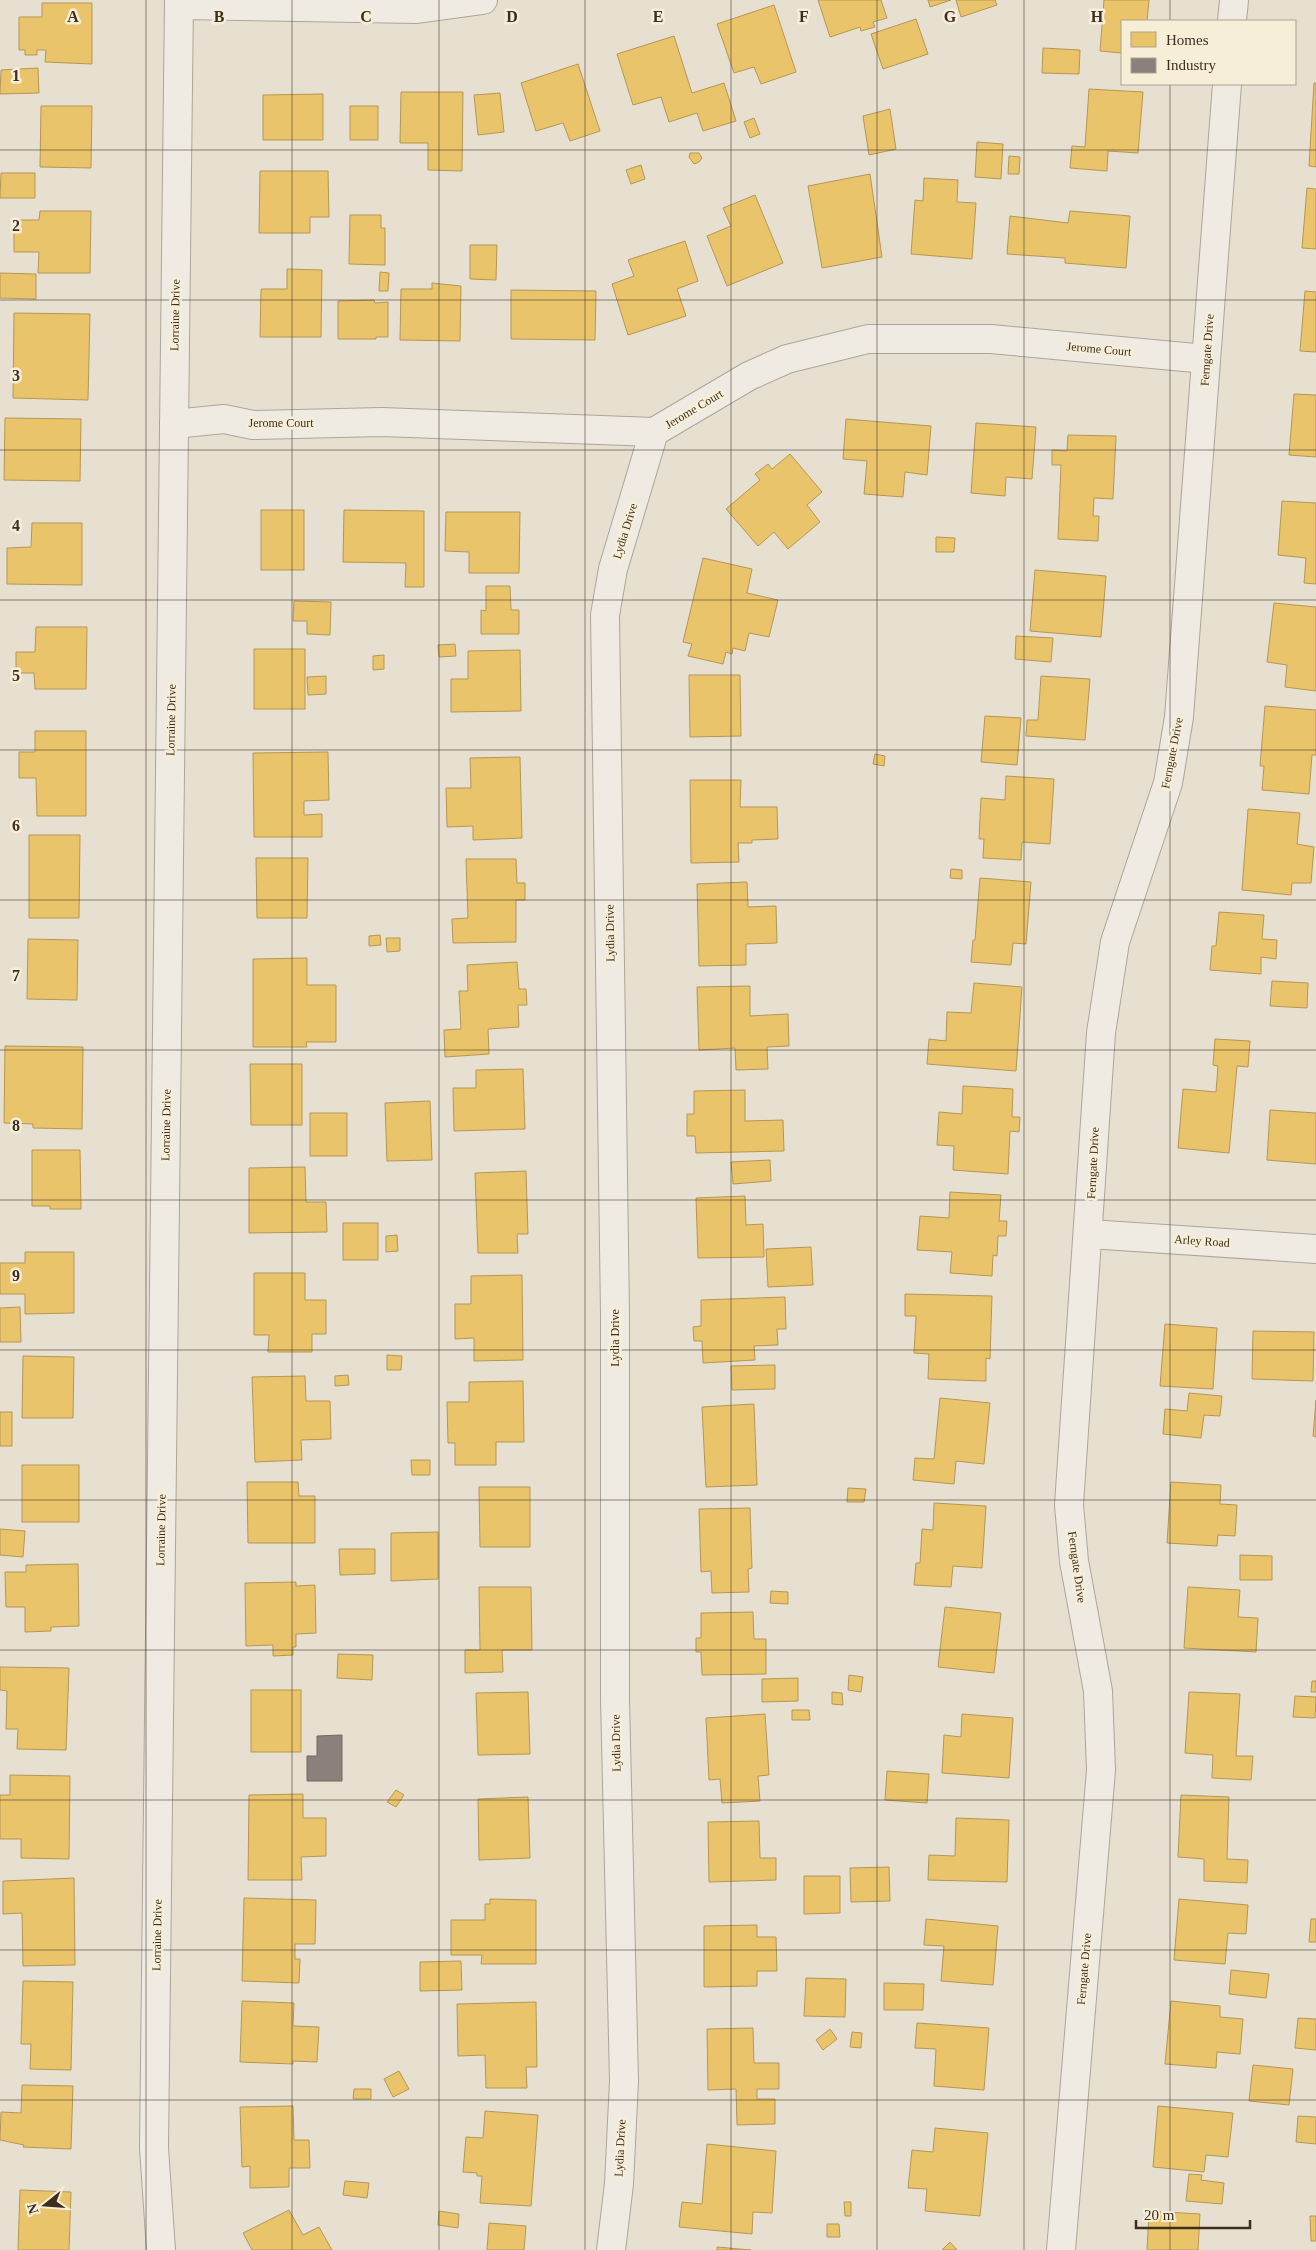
<svg xmlns="http://www.w3.org/2000/svg" width="1316" height="2250" viewBox="0 0 1316 2250" font-family="'Times New Roman',serif">
<rect width="100%" height="100%" fill="#e7e0d1"/>
<g fill="#e9c46a" stroke="#b59754">
<polygon points="818,0 881,0 887,18 873,22 875,27 861,31 860,27 830,37"/>
<polygon points="928,0 951,0 930,7"/>
<polygon points="956,0 995,0 997,5 961,17"/>
<polygon points="1104,0 1149,0 1147,21 1122,21 1122,53 1100,51"/>
<polygon points="42,3 92,3 92,64 45,62 46,50 37,50 37,55 25,55 25,50 19,50 19,17 42,17"/>
<polygon points="774,5 796,72 761,84 754,67 734,73 717,24"/>
<polygon points="916,19 928,54 883,69 871,34"/>
<polygon points="674,36 692,93 724,83 736,121 703,131 697,113 669,122 661,97 633,105 617,54"/>
<polygon points="1043,48 1080,50 1079,74 1042,73"/>
<polygon points="578,64 600,131 570,141 563,123 536,131 521,83"/>
<polygon points="38,68 39,93 0,94 1,70"/>
<polygon points="1314,83 1316,83 1316,167 1309,166"/>
<polygon points="1089,89 1143,92 1138,153 1108,151 1107,171 1070,168 1072,146 1085,147"/>
<polygon points="401,92 463,92 462,171 428,170 428,143 400,143"/>
<polygon points="500,93 504,132 478,135 474,95"/>
<polygon points="323,94 323,140 263,140 263,95"/>
<polygon points="41,106 92,106 91,168 40,167"/>
<rect x="350" y="106" width="28" height="34"/>
<polygon points="890,109 896,149 869,155 863,116"/>
<polygon points="754,118 760,134 750,138 744,122"/>
<polygon points="977,142 1003,144 1001,179 975,177"/>
<polygon points="690,153 699,153 702,158 699,162 694,164 689,157"/>
<polygon points="1009,156 1020,157 1019,174 1008,174"/>
<polygon points="641,165 645,179 631,184 626,170"/>
<polygon points="260,171 328,171 329,217 310,217 310,233 259,233"/>
<polygon points="1,173 35,173 35,198 0,198"/>
<polygon points="870,174 882,257 822,268 808,186"/>
<polygon points="924,178 958,180 957,202 976,203 972,259 911,254 915,200 923,201"/>
<polygon points="1307,188 1316,189 1316,249 1302,248"/>
<polygon points="755,195 783,263 727,286 707,236 731,226 723,208"/>
<polygon points="40,211 91,211 90,273 38,273 39,252 14,252 14,220 39,220"/>
<polygon points="1070,211 1130,216 1126,268 1065,263 1065,258 1007,254 1010,216 1068,223"/>
<polygon points="350,215 381,215 381,228 385,228 385,265 349,264"/>
<polygon points="685,241 698,281 677,289 686,316 628,335 612,284 634,276 628,260"/>
<polygon points="470,245 497,245 496,280 470,279"/>
<polygon points="287,269 322,270 321,337 260,337 261,289 287,289"/>
<polygon points="380,272 389,273 388,291 379,291"/>
<polygon points="0,273 36,274 36,299 0,298"/>
<polygon points="432,283 461,286 460,341 400,340 401,289 432,289"/>
<polygon points="511,290 596,291 595,340 511,339"/>
<polygon points="1305,291 1316,292 1316,352 1300,351"/>
<polygon points="374,300 375,303 388,302 388,337 376,337 376,339 338,339 338,301"/>
<polygon points="14,313 90,314 88,400 13,398"/>
<polygon points="1294,394 1316,395 1316,457 1289,455"/>
<polygon points="5,418 81,419 80,481 4,480"/>
<polygon points="846,419 931,426 927,475 905,472 903,497 864,494 867,461 843,459"/>
<polygon points="976,423 1036,427 1032,479 1006,477 1005,496 971,493"/>
<polygon points="1068,435 1116,436 1113,499 1094,498 1093,516 1099,516 1098,541 1058,539 1061,465 1052,465 1052,450 1067,451"/>
<polygon points="790,454 822,492 807,505 820,522 788,549 774,532 758,546 726,509 760,480 755,474 768,464 772,469"/>
<polygon points="1282,501 1316,503 1316,584 1304,583 1306,558 1278,555"/>
<rect x="261" y="510" width="43" height="60"/>
<polygon points="344,510 424,511 424,587 405,587 406,563 343,562"/>
<polygon points="446,512 520,512 519,573 469,573 469,552 445,551"/>
<polygon points="32,523 82,523 82,585 7,584 7,548 31,547"/>
<polygon points="936,537 955,538 954,552 936,552"/>
<polygon points="703,558 752,569 747,593 778,600 769,637 749,633 745,651 733,648 732,654 726,652 723,664 688,656 692,644 683,642"/>
<polygon points="1035,570 1106,576 1101,637 1030,631"/>
<polygon points="486,586 510,586 511,610 519,610 519,634 481,634 481,610 486,611"/>
<polygon points="294,601 331,602 330,635 307,634 307,621 293,621"/>
<polygon points="1274,603 1316,607 1316,691 1285,687 1287,665 1267,662"/>
<polygon points="36,627 87,627 86,689 35,689 34,673 16,673 16,652 35,652"/>
<polygon points="1016,636 1053,638 1051,662 1015,659"/>
<polygon points="455,644 456,656 439,657 438,645"/>
<rect x="254" y="649" width="51" height="60"/>
<polygon points="520,650 521,711 451,712 451,679 468,679 468,651"/>
<polygon points="384,655 384,669 373,670 373,656"/>
<polygon points="689,675 740,675 741,736 690,737"/>
<polygon points="326,676 326,694 308,695 307,677"/>
<polygon points="1041,676 1090,679 1085,740 1026,736 1027,720 1038,720"/>
<polygon points="1265,706 1316,710 1316,755 1312,755 1309,794 1262,790 1264,766 1260,766"/>
<polygon points="985,716 1021,718 1017,765 981,762"/>
<polygon points="35,731 86,731 86,816 37,816 36,778 19,778 19,752 35,752"/>
<polygon points="328,752 329,800 304,801 304,815 322,814 322,837 254,837 253,753"/>
<polygon points="875,754 885,756 884,766 873,764"/>
<polygon points="520,757 522,838 473,840 473,826 447,827 446,788 471,788 470,758"/>
<polygon points="1006,776 1054,779 1050,844 1022,842 1021,860 983,858 984,839 979,839 981,798 1005,800"/>
<polygon points="690,780 741,780 740,807 777,807 778,839 752,840 752,843 738,843 739,862 691,863"/>
<polygon points="1248,809 1300,813 1297,844 1314,847 1311,883 1292,883 1291,895 1242,890"/>
<polygon points="29,835 80,835 79,918 29,918"/>
<polygon points="256,858 308,858 307,918 257,918"/>
<polygon points="466,859 516,859 517,883 525,883 525,900 516,900 516,942 453,943 452,919 468,918"/>
<polygon points="951,869 962,870 962,879 950,878"/>
<polygon points="980,878 1031,882 1026,944 1013,943 1011,965 971,962 973,940 975,940"/>
<polygon points="747,882 748,907 776,906 777,943 746,944 746,965 699,966 697,884"/>
<polygon points="1219,912 1264,915 1262,939 1277,940 1276,959 1261,957 1261,974 1210,970 1212,946 1216,946"/>
<polygon points="380,935 381,945 369,946 369,936"/>
<polygon points="386,938 400,938 400,951 387,952"/>
<polygon points="28,939 78,940 77,1000 27,999"/>
<polygon points="307,958 307,985 336,985 336,1042 306,1042 307,1047 253,1047 253,959"/>
<polygon points="517,962 519,989 526,989 527,1005 518,1005 519,1027 488,1029 489,1054 445,1057 444,1030 461,1029 459,991 468,991 467,965"/>
<polygon points="1272,981 1308,983 1307,1008 1270,1006"/>
<polygon points="974,983 1022,987 1016,1071 927,1064 929,1039 946,1041 947,1012 971,1013"/>
<polygon points="750,986 750,1016 788,1014 789,1046 767,1047 768,1069 736,1070 735,1048 699,1050 697,987"/>
<polygon points="1215,1039 1250,1041 1248,1067 1237,1066 1229,1153 1178,1148 1183,1089 1216,1092 1218,1066 1213,1065"/>
<polygon points="5,1046 83,1047 82,1129 33,1128 33,1124 4,1123"/>
<polygon points="250,1064 302,1064 302,1125 251,1125"/>
<polygon points="523,1069 525,1129 454,1131 453,1088 476,1088 476,1070"/>
<polygon points="963,1086 1013,1089 1012,1117 1020,1117 1019,1132 1010,1131 1008,1174 953,1170 954,1146 937,1145 939,1112 962,1114"/>
<polygon points="745,1090 745,1121 783,1120 784,1151 696,1153 695,1136 687,1136 687,1114 694,1114 694,1091"/>
<polygon points="430,1101 432,1160 387,1161 385,1103"/>
<polygon points="1270,1110 1316,1113 1316,1164 1267,1160"/>
<rect x="310" y="1113" width="37" height="43"/>
<polygon points="32,1150 80,1150 81,1209 50,1209 50,1206 32,1206"/>
<polygon points="770,1160 771,1181 733,1184 731,1162"/>
<polygon points="305,1167 306,1202 326,1202 327,1232 249,1233 249,1168"/>
<polygon points="526,1171 528,1234 517,1234 518,1253 478,1253 475,1173"/>
<polygon points="950,1192 1001,1195 999,1221 1007,1221 1006,1236 998,1236 997,1256 993,1255 992,1276 950,1273 952,1252 917,1250 920,1216 949,1218"/>
<polygon points="745,1196 746,1225 763,1224 764,1257 698,1258 696,1198"/>
<rect x="343" y="1223" width="35" height="37"/>
<polygon points="397,1235 398,1251 386,1252 386,1236"/>
<polygon points="811,1247 813,1285 768,1287 766,1249"/>
<polygon points="25,1252 74,1252 74,1313 25,1314 25,1294 0,1294 0,1263 25,1263"/>
<polygon points="254,1273 305,1273 305,1300 326,1300 326,1334 312,1334 312,1352 268,1352 269,1335 254,1335"/>
<polygon points="522,1275 523,1360 474,1361 474,1338 455,1339 455,1304 471,1304 471,1276"/>
<polygon points="905,1294 992,1296 990,1359 986,1358 986,1381 928,1379 929,1354 914,1353 916,1316 905,1316"/>
<polygon points="785,1297 786,1329 777,1329 778,1345 754,1346 755,1360 703,1363 702,1341 694,1341 693,1327 701,1326 701,1300"/>
<polygon points="20,1307 21,1342 0,1342 0,1308"/>
<polygon points="1165,1324 1217,1328 1213,1389 1160,1386"/>
<polygon points="1253,1331 1314,1332 1313,1381 1252,1379"/>
<polygon points="387,1355 402,1356 401,1370 387,1370"/>
<polygon points="23,1356 74,1357 73,1418 22,1418"/>
<polygon points="775,1365 775,1389 732,1390 731,1366"/>
<polygon points="348,1375 349,1385 335,1386 335,1376"/>
<polygon points="305,1376 306,1401 330,1401 331,1439 301,1440 302,1460 255,1462 252,1377"/>
<polygon points="523,1381 524,1442 496,1442 496,1465 455,1465 455,1443 448,1443 447,1402 469,1402 469,1382"/>
<polygon points="1189,1393 1222,1396 1220,1416 1204,1415 1201,1438 1163,1434 1165,1409 1187,1411"/>
<polygon points="940,1398 990,1403 984,1464 956,1461 954,1484 913,1480 915,1458 934,1459"/>
<polygon points="1316,1400 1316,1437 1313,1436"/>
<polygon points="754,1404 757,1485 706,1487 702,1407"/>
<rect x="0" y="1412" width="12" height="34"/>
<polygon points="411,1460 430,1460 430,1475 412,1475"/>
<rect x="22" y="1465" width="57" height="57"/>
<polygon points="247,1482 298,1482 299,1496 315,1496 315,1543 248,1543"/>
<polygon points="1171,1482 1221,1485 1220,1504 1237,1505 1235,1536 1218,1535 1217,1546 1167,1543"/>
<polygon points="479,1487 530,1487 530,1547 480,1547"/>
<polygon points="848,1488 866,1489 864,1502 847,1502"/>
<polygon points="934,1503 986,1506 982,1568 953,1566 951,1587 914,1585 916,1563 920,1563 922,1529 933,1530"/>
<polygon points="750,1508 752,1568 748,1569 749,1592 712,1593 711,1571 701,1572 699,1509"/>
<polygon points="0,1529 25,1531 23,1557 0,1555"/>
<polygon points="438,1532 438,1579 391,1581 391,1533"/>
<polygon points="339,1549 375,1549 375,1574 340,1575"/>
<polygon points="1240,1555 1272,1556 1272,1580 1240,1580"/>
<polygon points="78,1564 79,1626 51,1627 51,1631 25,1632 25,1607 6,1607 5,1572 26,1572 26,1565"/>
<polygon points="296,1582 296,1586 315,1585 316,1633 296,1634 296,1647 293,1647 293,1655 273,1656 273,1645 246,1646 245,1583"/>
<polygon points="479,1587 531,1587 532,1650 502,1650 503,1672 465,1673 465,1650 480,1650"/>
<polygon points="1188,1587 1240,1590 1238,1617 1258,1618 1256,1652 1184,1648"/>
<polygon points="771,1591 788,1592 788,1604 770,1603"/>
<polygon points="945,1607 1001,1613 994,1673 938,1667"/>
<polygon points="753,1612 754,1639 766,1639 766,1674 702,1675 701,1652 696,1652 696,1638 701,1638 701,1613"/>
<polygon points="338,1654 373,1655 372,1680 337,1678"/>
<polygon points="0,1667 69,1668 66,1750 17,1749 18,1729 6,1729 7,1691 0,1690"/>
<polygon points="849,1675 863,1677 861,1692 848,1690"/>
<polygon points="798,1678 798,1701 762,1702 762,1679"/>
<polygon points="1312,1681 1316,1681 1316,1692 1311,1692"/>
<rect x="251" y="1690" width="50" height="62"/>
<polygon points="528,1692 530,1754 478,1755 476,1693"/>
<polygon points="832,1692 842,1693 843,1705 832,1704"/>
<polygon points="1189,1692 1240,1694 1236,1756 1253,1756 1251,1780 1212,1778 1213,1755 1185,1753"/>
<polygon points="1295,1696 1316,1697 1315,1718 1293,1717"/>
<polygon points="792,1710 809,1710 810,1720 792,1720"/>
<polygon points="765,1714 769,1775 758,1776 760,1801 722,1803 720,1779 709,1780 706,1718"/>
<polygon points="962,1714 1013,1718 1009,1778 942,1773 944,1735 961,1737"/>
<polygon points="887,1771 929,1774 927,1803 885,1800"/>
<polygon points="10,1775 70,1776 69,1859 21,1858 21,1839 0,1839 0,1795 10,1795"/>
<polygon points="396,1790 404,1795 396,1807 387,1802"/>
<polygon points="303,1794 303,1818 326,1818 326,1856 301,1857 302,1880 248,1880 249,1795"/>
<polygon points="1181,1795 1229,1797 1227,1859 1248,1860 1247,1883 1204,1881 1204,1859 1178,1857"/>
<polygon points="528,1797 530,1858 479,1860 478,1799"/>
<polygon points="956,1818 1009,1820 1007,1882 928,1880 929,1855 955,1856"/>
<polygon points="759,1821 760,1858 776,1858 776,1880 709,1882 708,1822"/>
<polygon points="889,1867 890,1901 851,1902 850,1868"/>
<polygon points="804,1876 840,1876 840,1913 804,1914"/>
<polygon points="74,1878 75,1965 23,1966 22,1913 3,1914 3,1881"/>
<polygon points="244,1898 316,1900 315,1944 295,1944 295,1959 300,1959 299,1983 242,1981"/>
<polygon points="490,1899 536,1900 536,1964 481,1964 482,1955 451,1955 451,1920 485,1920 485,1904 490,1904"/>
<polygon points="1179,1899 1248,1905 1246,1934 1228,1933 1225,1964 1174,1960"/>
<polygon points="926,1919 998,1926 993,1985 941,1981 944,1946 924,1945"/>
<polygon points="1311,1919 1316,1919 1316,1942 1309,1942"/>
<polygon points="757,1925 757,1937 776,1937 777,1971 757,1971 757,1986 704,1987 704,1926"/>
<polygon points="461,1961 462,1990 420,1991 420,1962"/>
<polygon points="1231,1970 1269,1974 1266,1998 1229,1994"/>
<polygon points="806,1978 846,1979 845,2017 804,2016"/>
<polygon points="23,1981 73,1982 71,2070 30,2069 31,2044 21,2044"/>
<polygon points="884,1983 924,1984 923,2010 884,2010"/>
<polygon points="242,2001 294,2003 293,2026 319,2027 317,2062 293,2061 293,2064 240,2062"/>
<polygon points="1171,2001 1220,2006 1220,2017 1243,2019 1240,2054 1217,2052 1216,2068 1165,2064"/>
<polygon points="536,2002 537,2067 526,2067 527,2088 486,2088 485,2055 458,2056 457,2004"/>
<polygon points="1298,2018 1316,2019 1316,2050 1295,2048"/>
<polygon points="917,2023 989,2028 984,2090 934,2086 936,2049 915,2048"/>
<polygon points="753,2028 754,2063 779,2063 779,2089 757,2089 757,2099 775,2099 775,2124 737,2125 736,2089 708,2090 707,2029"/>
<polygon points="830,2029 837,2039 823,2050 816,2040"/>
<polygon points="852,2032 862,2033 861,2048 850,2047"/>
<polygon points="1253,2065 1293,2069 1289,2105 1249,2101"/>
<polygon points="399,2071 409,2089 393,2097 384,2079"/>
<polygon points="22,2085 73,2086 71,2149 23,2147 24,2145 0,2140 1,2112 21,2113"/>
<polygon points="354,2089 371,2089 371,2099 353,2099"/>
<polygon points="293,2106 294,2140 309,2140 310,2168 289,2168 289,2187 250,2188 250,2166 242,2167 240,2107"/>
<polygon points="1158,2106 1233,2113 1228,2157 1206,2155 1204,2172 1153,2167"/>
<polygon points="485,2111 538,2115 531,2206 480,2203 482,2176 477,2176 477,2173 463,2172 466,2137 483,2138"/>
<polygon points="1298,2116 1316,2117 1316,2144 1296,2142"/>
<polygon points="935,2128 988,2133 980,2216 925,2211 927,2189 908,2188 912,2150 933,2152"/>
<polygon points="707,2144 776,2151 772,2213 753,2212 752,2234 679,2227 682,2202 702,2204"/>
<polygon points="1189,2174 1202,2175 1201,2180 1224,2183 1222,2204 1186,2201"/>
<polygon points="345,2181 369,2183 367,2198 343,2195"/>
<polygon points="20,2190 71,2192 69,2250 18,2250"/>
<polygon points="844,2202 851,2202 851,2216 845,2216"/>
<polygon points="289,2210 303,2235 319,2227 332,2250 252,2250 243,2233"/>
<polygon points="439,2211 459,2214 458,2228 438,2225"/>
<polygon points="1149,2211 1200,2214 1198,2250 1147,2250"/>
<polygon points="1310,2216 1316,2216 1316,2241 1311,2241"/>
<polygon points="489,2223 526,2226 524,2250 487,2250"/>
<polygon points="827,2224 839,2224 840,2237 827,2237"/>
<polygon points="950,2242 957,2250 942,2250"/>
<polygon points="717,2247 751,2250 717,2250"/>
</g>
<polygon fill="#8a817c" stroke="#736860" points="342,1735 342,1781 307,1781 307,1756 317,1756 317,1736"/>
<g fill="none" stroke-linecap="round" stroke-linejoin="round">
<defs>
<g id="minor">
<polyline points="179,5 417,9 483,0"/>
<polyline points="1232,21 1234,0"/>
<polyline points="174,424 224,419 253,425 382,422 654,432 749,376 787,359 868,339 991,339 1206,359"/>
<polyline points="1089,1234 1316,1249"/>
<polyline points="161,2250 154,2148 179,0"/>
<polyline points="611,2250 619,2184 624,2081 615,1699 615,1315 605,615 613,569 654,432"/>
<polyline points="1061,2250 1101,1770 1098,1691 1074,1561 1069,1505 1101,1033 1115,942 1168,783 1179,717 1227,84"/>
</g>
</defs>
<use href="#minor" stroke="#ada599" stroke-width="30"/>
<use href="#minor" stroke="#efebe3" stroke-width="28"/>
</g>
<path fill="none" stroke="#3d2e20" stroke-width="1" stroke-opacity="0.55" d="M146,0v2250M292,0v2250M439,0v2250M585,0v2250M731,0v2250M877,0v2250M1024,0v2250M1170,0v21M1170,84v2166M0,150h1316M0,300h1316M0,450h1316M0,600h1316M0,750h1316M0,900h1316M0,1050h1316M0,1200h1316M0,1350h1316M0,1500h1316M0,1650h1316M0,1800h1316M0,1950h1316M0,2100h1316"/>
<g text-anchor="middle" dominant-baseline="central" stroke-width="5" stroke-linejoin="round" paint-order="stroke">
<g font-size="12" fill="#3d2e20" stroke="#f7eed8">
<text transform="translate(175 315) rotate(-89)">Lorraine Drive</text>
<text transform="translate(1099 349) rotate(5)">Jerome Court</text>
<text transform="translate(1207 350) rotate(-86)">Ferngate Drive</text>
<text transform="translate(694 409) rotate(-31)">Jerome Court</text>
<text x="281" y="423">Jerome Court</text>
<text transform="translate(625 531) rotate(-73)">Lydia Drive</text>
<text transform="translate(171 720) rotate(-89)">Lorraine Drive</text>
<text transform="translate(1172 753) rotate(-79)">Ferngate Drive</text>
<text transform="translate(610 933) rotate(-91)">Lydia Drive</text>
<text transform="translate(166 1125) rotate(-89)">Lorraine Drive</text>
<text transform="translate(1093 1163) rotate(-87)">Ferngate Drive</text>
<text transform="translate(1202 1241) rotate(4)">Arley Road</text>
<text transform="translate(615 1338) rotate(-90)">Lydia Drive</text>
<text transform="translate(161 1530) rotate(-89)">Lorraine Drive</text>
<text transform="translate(1077 1567) rotate(82)">Ferngate Drive</text>
<text transform="translate(616 1743) rotate(-91)">Lydia Drive</text>
<text transform="translate(157 1935) rotate(-89)">Lorraine Drive</text>
<text transform="translate(1084 1969) rotate(-85)">Ferngate Drive</text>
<text transform="translate(620 2148) rotate(-87)">Lydia Drive</text>
</g>
</g>
<g font-size="16" text-anchor="middle" font-weight="bold" fill="#3d2e20" stroke="#f7eed8" stroke-width="5" stroke-linejoin="round" paint-order="stroke">
<text x="73" y="22">A</text>
<text x="219" y="22">B</text>
<text x="366" y="22">C</text>
<text x="512" y="22">D</text>
<text x="658" y="22">E</text>
<text x="804" y="22">F</text>
<text x="950" y="22">G</text>
<text x="1097" y="22">H</text>
<text x="16" y="81">1</text>
<text x="16" y="231">2</text>
<text x="16" y="381">3</text>
<text x="16" y="531">4</text>
<text x="16" y="681">5</text>
<text x="16" y="831">6</text>
<text x="16" y="981">7</text>
<text x="16" y="1131">8</text>
<text x="16" y="1281">9</text>
</g>
<rect x="1121" y="20" width="175" height="65" fill="#f7eed8" stroke="#ada18e"/>
<rect x="1131" y="32" width="25" height="15" fill="#e9c46a" stroke="#ada18e"/>
<text x="1166" y="45" font-size="15" fill="#3d2e20">Homes</text>
<rect x="1131" y="58" width="25" height="15" fill="#8a817c" stroke="#ada18e"/>
<text x="1166" y="70" font-size="15" fill="#3d2e20">Industry</text>
<g transform="translate(45 2205) rotate(253)" stroke="#f7eed8" stroke-width="4" paint-order="stroke">
<path d="M0-4L9 19L0 12L-9 19Z" fill="#3d2e20"/>
<text y="-8" font-size="14" font-weight="bold" text-anchor="middle" fill="#3d2e20">N</text>
</g>
<path d="M1136 2220v8h114v-8" fill="none" stroke="#3d2e20" stroke-width="2.5"/>
<text x="1144" y="2220" font-size="15" fill="#3d2e20" stroke="#f7eed8" stroke-width="4" paint-order="stroke">20 m</text>
</svg>
